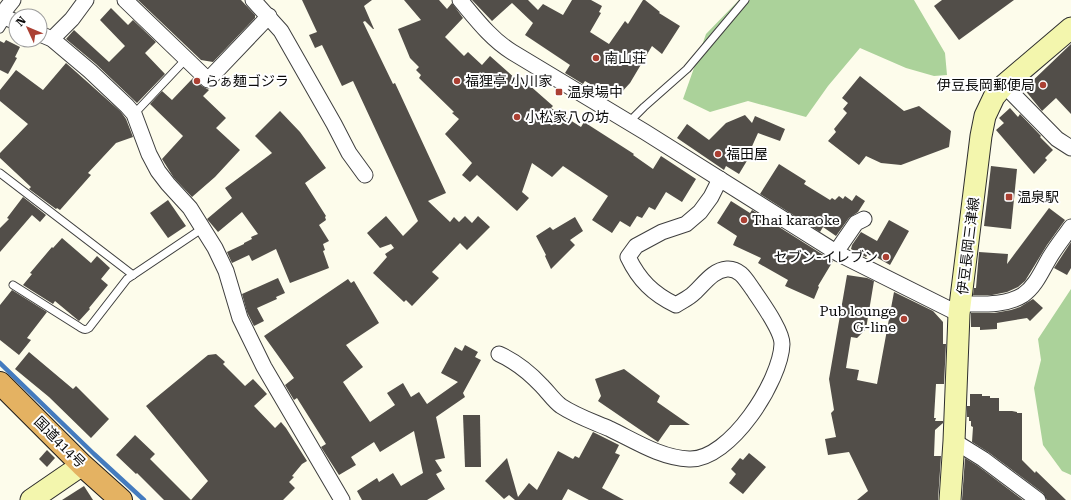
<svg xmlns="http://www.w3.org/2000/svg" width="1071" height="500" viewBox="0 0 1071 500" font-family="'Roboto Serif','Noto Sans JP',serif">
<rect width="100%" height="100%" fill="#fdfceb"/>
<g fill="#abd29a">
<polygon points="739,0 914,0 945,53 947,75 934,76 906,68 860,48 828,86 806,117 748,101 710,112 683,99 706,34"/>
<polygon points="1071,289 1071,475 1062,471 1043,445 1034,388 1041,360 1038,339"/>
</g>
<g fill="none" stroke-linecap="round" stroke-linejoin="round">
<polyline stroke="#447bbe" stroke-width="4.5" points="0,363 94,454 144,500"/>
</g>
<g fill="#524e49">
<polygon points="138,0 241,0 255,15 255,18 213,62 201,60"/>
<polygon points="302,0 372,0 364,6 374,29 373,29 365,21 363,22 393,84 395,83 446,193 428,201 450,222 454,217 459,222 465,216 472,223 478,216 490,227 467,250 460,243 432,272 439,278 412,306 406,300 404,302 373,273 387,257 385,254 394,248 391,244 380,248 367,233 386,216 403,236 418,221 353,81 342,86 322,45 315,48 309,35 317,32"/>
<polygon points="404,0 439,0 447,9 452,3 463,18 445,37 464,56 468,52 482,65 490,56 517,80 520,77 553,106 551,108 581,127 584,122 634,154 633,155 653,169 661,156 696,179 682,202 666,192 655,210 649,207 642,218 637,216 630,227 620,221 612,233 592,220 608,196 563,166 552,177 532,163 522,192 529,198 517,211 477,175 470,182 462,175 472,163 445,134 459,119 452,113 454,112 419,78 421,75 416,70 419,67 410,58 398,29 421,20"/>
<polygon points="472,0 528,0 538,10 543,4 563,15 572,0 591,0 602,6 599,12 601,13 590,32 609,44 625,21 628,24 643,0 645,0 660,12 659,13 680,26 662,54 652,46 630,83 620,94 615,91 610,96 585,81 583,84 565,73 570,65 525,35 533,23 512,3 492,21"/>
<polygon points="942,0 1014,0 959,40 934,6"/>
<polygon points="111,8 128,25 133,20 156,42 145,53 165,74 137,103 96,64 66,39 74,30 109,62 125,46 100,20"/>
<polygon points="6,40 20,47 15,57 17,58 8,74 0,70 0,41 4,43"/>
<polygon points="1071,44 1071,114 1056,98 1042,111 1024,89"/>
<polygon points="66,63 121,112 126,119 133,137 116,143 88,173 91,175 60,210 57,208 56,209 29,189 31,187 0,158 0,153 28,124 0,101 0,90 16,70 43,90"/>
<polygon points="860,76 904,111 919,106 951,131 949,147 901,165 881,163 866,156 859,165 828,141 836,132 834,129 847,113 843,109 848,103 842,98"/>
<polygon points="193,78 202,86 209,90 203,96 226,118 216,128 240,150 215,177 192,197 174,178 162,159 183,136 150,104 162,91 172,100"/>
<polygon points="1010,108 1018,117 1020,114 1041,136 1040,137 1053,150 1045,158 1047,160 1034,174 996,130 1004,123 999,118"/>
<polygon points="280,111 300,132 326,168 305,183 326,216 325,217 326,220 319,225 329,241 323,244 325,250 323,251 329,268 290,283 276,249 252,261 249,255 232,263 227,252 244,244 244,243 252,239 251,237 258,234 242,212 218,232 207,219 232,198 225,188 272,153 255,136"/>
<polygon points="745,115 752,123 755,116 785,129 780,141 758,133 749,153 751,154 739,174 726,166 724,170 677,138 687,124 709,140 726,123"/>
<polygon points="779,164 806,181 804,184 830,200 832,198 835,200 839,196 843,199 845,196 852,201 856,195 865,201 858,212 849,218 836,236 823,227 820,232 760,194"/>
<polygon points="991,166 1017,169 1011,229 984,226"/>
<polygon points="23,197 46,215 40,222 32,215 0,252 0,228 9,219 7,218"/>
<polygon points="168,200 186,226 168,238 150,213"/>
<polygon points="731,201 750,213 752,210 833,261 818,286 819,287 814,299 785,286 788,280 758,263 761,258 733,245 737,236 717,223"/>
<polygon points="1049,208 1065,220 1047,245 1025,281 1018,287 1007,292 992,295 973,295 974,288 976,288 979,252 1008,254 1007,264"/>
<polygon points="575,217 583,231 570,240 575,245 551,269 545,256 546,255 536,236 550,227 553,230"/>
<polygon points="889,220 909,231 890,265 869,253 866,257 851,249 852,245 861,232 877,241"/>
<polygon points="62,238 91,263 97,256 110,268 101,279 108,285 89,308 90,309 79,321 55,301 53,304 23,285 32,274 30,273 52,247 53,248"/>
<polygon points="1071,242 1071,268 1067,275 1054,268"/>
<polygon points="847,275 867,278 874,281 866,329 857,338 851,337 846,368 859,370 857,380 877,384 894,292 933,311 943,322 943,344 946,344 944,384 936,384 934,418 936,418 935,421 943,421 943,423 935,430 934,456 941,456 938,500 857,500 868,491 849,452 828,455 825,439 836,437 831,413 834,410 829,379"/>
<polygon points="278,278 285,293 276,297 277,299 257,308 264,321 254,326 247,312 242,294"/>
<polygon points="348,279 351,283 354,281 379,323 346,345 363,367 343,382 370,422 395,405 387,393 403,383 411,397 419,392 427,404 458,382 441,373 455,347 462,351 465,345 478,352 475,357 481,360 463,393 465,397 436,417 445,458 435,460 442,471 436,474 445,489 427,500 362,500 357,491 377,478 379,482 393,473 401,486 423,473 414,431 380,452 374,442 351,457 356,465 339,475 321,447 326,444 297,398 294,400 285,385 294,378 264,336"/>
<polygon points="12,290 47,312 27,338 31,340 19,355 0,340 0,305"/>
<polygon points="1033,299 1043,308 1030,321 1027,318 997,323 997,329 980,330 980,327 971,327 971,313 994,313 1011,310 1020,307"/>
<polygon points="29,352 73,389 76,386 109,419 91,438 49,397 15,369"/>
<polygon points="216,354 225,362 223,364 245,386 253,379 267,394 254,406 275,428 281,422 286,428 307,461 302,464 292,476 294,477 289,482 295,488 283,500 191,500 208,481 146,406 208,355"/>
<polygon points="624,369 660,396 657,402 690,425 670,425 658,442 598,401 601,396 595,379"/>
<polygon points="970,394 982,394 982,396 990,396 990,398 999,398 999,411 1012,411 1017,412 1017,413 1022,413 1022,460 1035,473 1036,471 1066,500 1047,500 1043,493 988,452 972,442 973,427 971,426 971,421 969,421 969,417 967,417 967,406 970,406"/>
<polygon points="463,415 480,415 481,467 465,467"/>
<polygon points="593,432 619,445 615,453 620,455 602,488 624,500 589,500 568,489 562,500 515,500 509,495 504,499 485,481 507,458 518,497 529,483 537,490 558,451 573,459 575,456 579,458"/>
<polygon points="135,435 155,454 150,459 191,500 164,500 137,473 136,474 116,455"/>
<polygon points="47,450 55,458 47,467 39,459"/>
<polygon points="749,453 766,467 743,494 729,483 736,474 731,469 740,458 743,460"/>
<polygon points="965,458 978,466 1023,500 962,500"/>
<polygon points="84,486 93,500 62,500"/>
</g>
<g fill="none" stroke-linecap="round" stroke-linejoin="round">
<defs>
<g id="lane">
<polyline points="0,29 7,18"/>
<polyline points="134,114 186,59"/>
<polyline points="629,122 644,107 687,69 745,0"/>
<polyline points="0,173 133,275"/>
<path d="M13,285l65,41c4,3 7,5 11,2l38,-49 76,-51"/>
</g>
<g id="street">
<polyline points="125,0 208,80 269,16"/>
<polyline points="253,0 281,31 334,124 349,153 365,175"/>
<path d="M460,0c16,19 31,39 52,52l133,80 194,122 120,60"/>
<polyline points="0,15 16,22"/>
<polyline points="1,15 13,0"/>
<polyline points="40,34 52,39 90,71 127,106 134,114 149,154 158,171 168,184 190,208 215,248 226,271 240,318 264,367 342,500"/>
<polyline points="52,39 72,19 86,0"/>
<polyline points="1004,85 1057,139 1071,148"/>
<polyline points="836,252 856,223 864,219"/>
<path d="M961,304c20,0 45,2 62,-9 13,-9 19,-25 27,-38 6,-10 14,-20 21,-30"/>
<path d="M499,354c18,8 30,18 43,32 6,6 12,15 19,20 15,10 33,16 49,23 25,12 51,29 79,30 41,2 92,-79 93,-115 0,-14 -21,-42 -28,-53 -7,-9 -13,-23 -27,-22 -14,1 -23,15 -33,24 -5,5 -12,8 -18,12 -23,-11 -37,-25 -48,-48l8,-11 26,-14 24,-8 14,-12 11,-15 9,-18"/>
<polyline points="954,441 983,459 1038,500"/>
</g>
<g id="secondary">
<polyline points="31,500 82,465"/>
<polyline points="950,500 954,441 959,314 981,136 985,116 994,97 1004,85 1071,28"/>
</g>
<polyline id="highway" points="0,383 82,465 121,500"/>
</defs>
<use href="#lane" stroke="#3e3e3e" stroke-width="9"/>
<use href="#street" stroke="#3e3e3e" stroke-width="17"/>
<use href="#secondary" stroke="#2d2d2d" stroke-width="23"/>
<use href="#highway" stroke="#1c1c1c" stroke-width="24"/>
<use href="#lane" stroke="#fff" stroke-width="7"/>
<use href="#street" stroke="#fff" stroke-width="15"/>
<use href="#secondary" stroke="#f3f6ad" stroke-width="21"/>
<use href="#highway" stroke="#e4b262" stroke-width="22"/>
</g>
<g fill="#ab4033" stroke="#fff" stroke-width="1.5">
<circle cx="596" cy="58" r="4"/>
<circle cx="197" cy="81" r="4"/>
<circle cx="457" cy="81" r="4"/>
<circle cx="1043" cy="85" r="4"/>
<rect x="555" y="88" width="8" height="8" rx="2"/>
<circle cx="517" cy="117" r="4"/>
<circle cx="718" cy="154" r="4"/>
<rect x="1005" y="193" width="8" height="8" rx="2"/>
<circle cx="744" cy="220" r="4"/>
<circle cx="886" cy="257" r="4"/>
<circle cx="904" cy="319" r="4"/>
</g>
<g text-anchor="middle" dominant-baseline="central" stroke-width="4" stroke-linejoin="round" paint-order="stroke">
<g font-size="14" fill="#0b0b0b" stroke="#fff" text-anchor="start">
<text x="604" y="58">南山荘</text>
<text x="205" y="81">らぁ麺ゴジラ</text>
<text x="465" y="81">福狸亭 小川家</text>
<text x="1035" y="85" text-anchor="end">伊豆長岡郵便局</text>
<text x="567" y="92">温泉場中</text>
<text x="525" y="117">小松家八の坊</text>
<text x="726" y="154">福田屋</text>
<text x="1017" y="197">温泉駅</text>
<text x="752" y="220">Thai karaoke</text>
<text x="878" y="257" text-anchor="end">セブン-イレブン</text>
<text x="896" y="311" text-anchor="end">Pub lounge<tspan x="896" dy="16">G-line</tspan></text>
</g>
<g font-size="14" fill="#0b0b0b" stroke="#fff">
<text transform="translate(968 246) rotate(-83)">伊豆長岡三津線</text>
<text transform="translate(60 442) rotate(45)">国道414号</text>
</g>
</g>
<g transform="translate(28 28) rotate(314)"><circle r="19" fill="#ffffff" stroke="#9d9d9d"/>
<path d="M0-3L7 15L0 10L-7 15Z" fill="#ab4033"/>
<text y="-6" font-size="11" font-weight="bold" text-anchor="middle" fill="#0b0b0b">N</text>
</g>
</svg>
